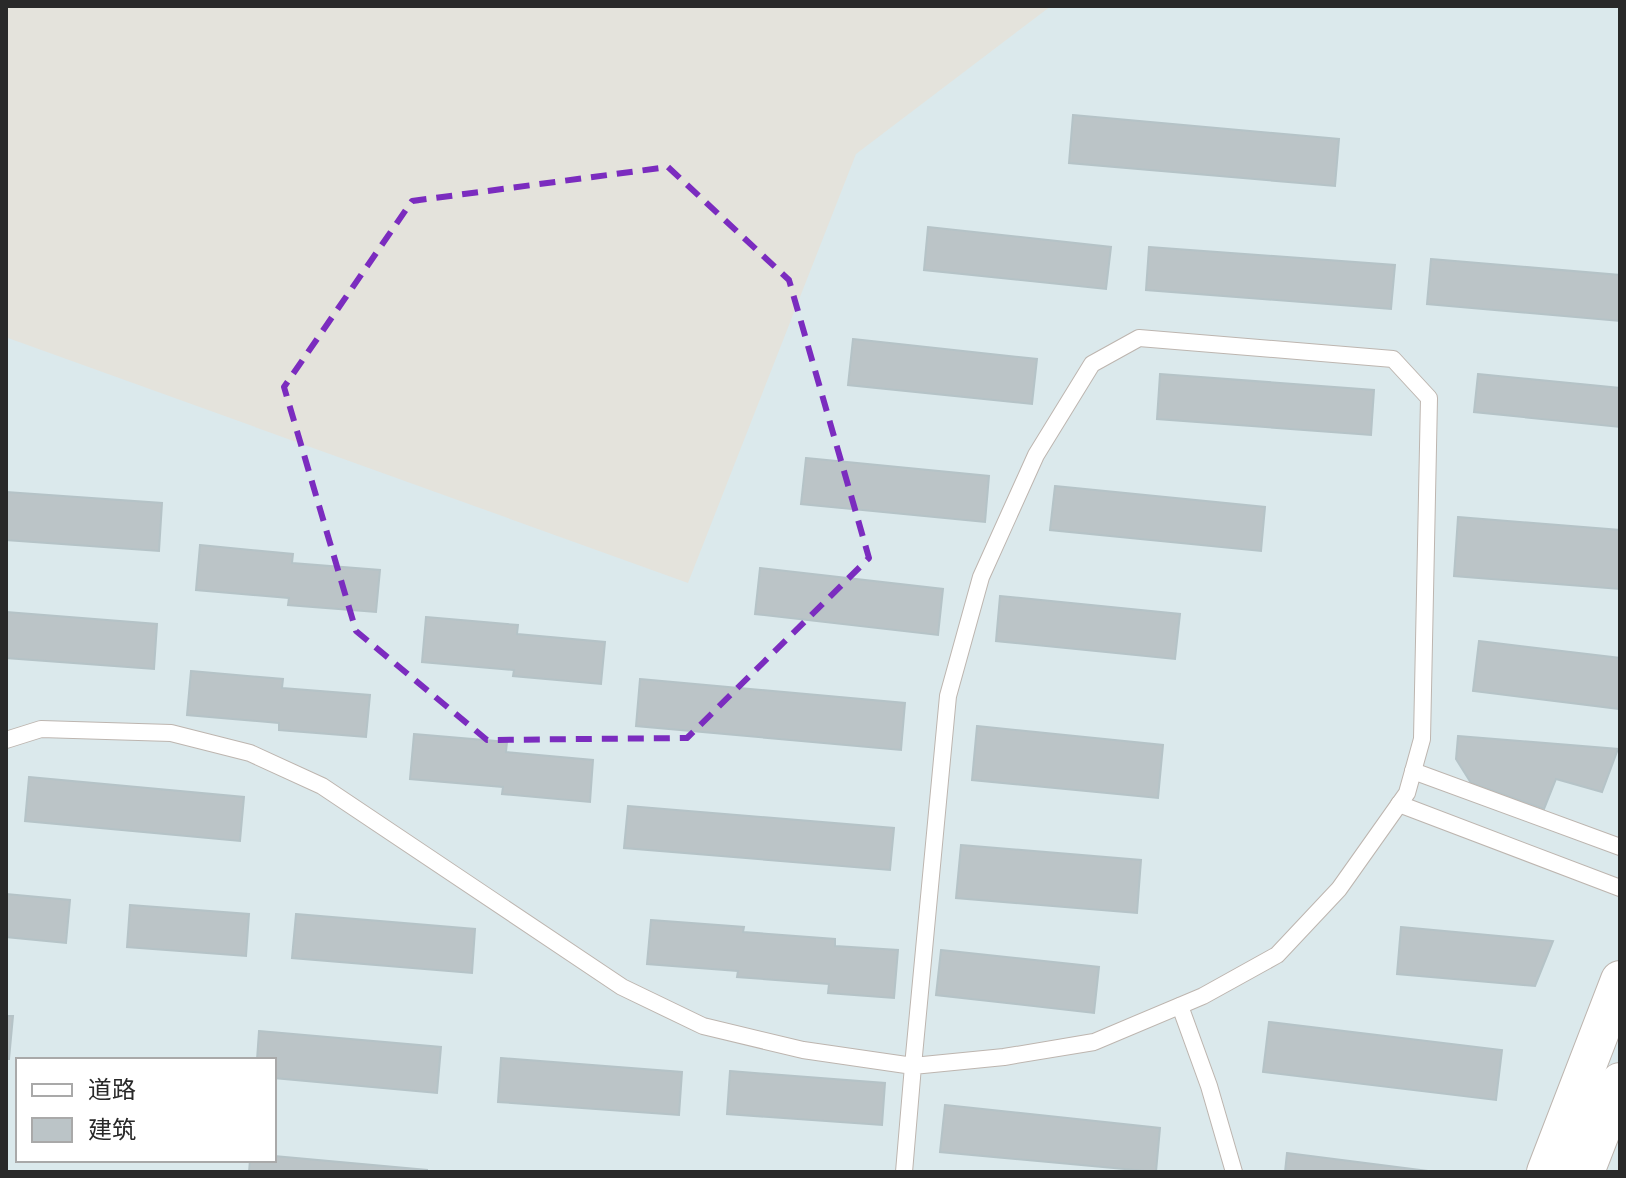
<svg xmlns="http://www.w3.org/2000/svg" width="1626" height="1178" viewBox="0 0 1626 1178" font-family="Mulish,'Noto Sans SC',sans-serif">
<rect width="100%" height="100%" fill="#dbe9ec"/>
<polygon fill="#e4e3dc" points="6,6 1051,6 856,154 688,583 8,338"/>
<g fill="#bbc4c7" stroke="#b5c3c7" stroke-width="2">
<polygon points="1073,115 1339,139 1335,186 1069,163"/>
<polygon points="928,227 1111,247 1106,289 924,270"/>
<polygon points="1149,247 1395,265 1391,309 1146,290"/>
<polygon points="1431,259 1620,275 1620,321 1427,304"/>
<polygon points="853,339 1037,359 1032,404 848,385"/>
<polygon points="1160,374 1374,390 1371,435 1157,419"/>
<polygon points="1478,374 1620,388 1620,427 1474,412"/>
<polygon points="806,458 989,476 985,522 801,504"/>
<polygon points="1055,486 1265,507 1261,551 1050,530"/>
<polygon points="6,492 162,503 159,551 6,540"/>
<polygon points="1458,517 1620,530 1620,589 1454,576"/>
<polygon points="200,545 293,554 292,563 380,570 376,612 288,605 289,598 196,590"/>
<polygon points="760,568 943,589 938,635 755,614"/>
<polygon points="1000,596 1180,614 1175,659 996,641"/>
<polygon points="6,612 157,624 154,669 6,658"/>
<polygon points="426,617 518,625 517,634 605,642 601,684 513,676 514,670 422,662"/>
<polygon points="1479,641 1620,658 1620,709 1473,691"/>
<polygon points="191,671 283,679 282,688 370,695 366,737 279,730 279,723 187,715"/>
<polygon points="640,679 905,703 901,750 636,726"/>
<polygon points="977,726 1163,745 1158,798 972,780"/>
<polygon points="414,734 507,742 506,752 593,760 590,802 502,794 503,787 410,779"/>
<polygon points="1458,736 1618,749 1602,792 1556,779 1544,809 1471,783 1456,759"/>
<polygon points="29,777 244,797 240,841 25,821"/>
<polygon points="628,806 894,828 890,870 624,848"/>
<polygon points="961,845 1141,860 1137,913 956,898"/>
<polygon points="6,894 70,900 66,943 6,937"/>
<polygon points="130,905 249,914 246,956 127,947"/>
<polygon points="296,914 475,929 472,973 292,958"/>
<polygon points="651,920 744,927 743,932 835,939 835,946 898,950 894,998 828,993 829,984 737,977 738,971 647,964"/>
<polygon points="1401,927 1553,941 1535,986 1397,974"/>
<polygon points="941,950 1099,967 1094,1013 936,995"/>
<polygon points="6,1016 13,1016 9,1059 6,1059"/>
<polygon points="1269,1022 1502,1050 1496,1100 1263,1072"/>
<polygon points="259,1031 441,1047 437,1093 274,1078 274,1060 257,1060"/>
<polygon points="501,1058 682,1072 679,1115 498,1102"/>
<polygon points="730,1071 885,1083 882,1125 727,1114"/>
<polygon points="945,1105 1160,1128 1156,1172 940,1152"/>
<polygon points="1287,1153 1436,1172 1285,1172"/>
<polygon points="274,1156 427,1170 427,1172 249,1172 250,1160 274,1160"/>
</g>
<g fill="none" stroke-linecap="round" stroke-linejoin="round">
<defs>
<g id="service">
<polyline points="6,740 41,729 171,733 250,753 322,786 622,987 703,1026 803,1050 913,1066 948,696 981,577 1036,455 1092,364 1139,338 1393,359 1429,398 1422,739 1407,793 1339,889 1277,955 1203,996 1094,1042 1004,1057 913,1066 904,1172"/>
<polyline points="1413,771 1620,847"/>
<polyline points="1399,804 1620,888"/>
<polyline points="1180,1006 1209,1086 1234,1172"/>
</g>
<g id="tertiary">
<polyline points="1546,1172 1620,980"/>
<polyline points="1585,1172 1620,1082"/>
</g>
</defs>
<use href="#service" stroke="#bdb5af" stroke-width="18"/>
<use href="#tertiary" stroke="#bdb5af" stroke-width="40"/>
<use href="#service" stroke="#fff" stroke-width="16"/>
<use href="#tertiary" stroke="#fff" stroke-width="38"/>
</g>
<path fill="none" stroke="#7b2cbf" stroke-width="6" stroke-dasharray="16 10" stroke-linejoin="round" d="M668,167l121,113 80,278 -182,180 -200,2 -131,-109 -72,-244 128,-186z"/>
<rect width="1626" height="1178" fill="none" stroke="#292929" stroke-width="16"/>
<rect x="16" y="1058" width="260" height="104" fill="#ffffff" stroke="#a9a9a9" stroke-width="2"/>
<rect x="32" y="1084" width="40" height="12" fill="#ffffff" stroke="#a9a9a9" stroke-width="2"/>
<text x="88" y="1098" font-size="24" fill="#292929">道路</text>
<rect x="32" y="1118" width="40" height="24" fill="#bbc4c7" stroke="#a9a9a9" stroke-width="2"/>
<text x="88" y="1138" font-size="24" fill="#292929">建筑</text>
</svg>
